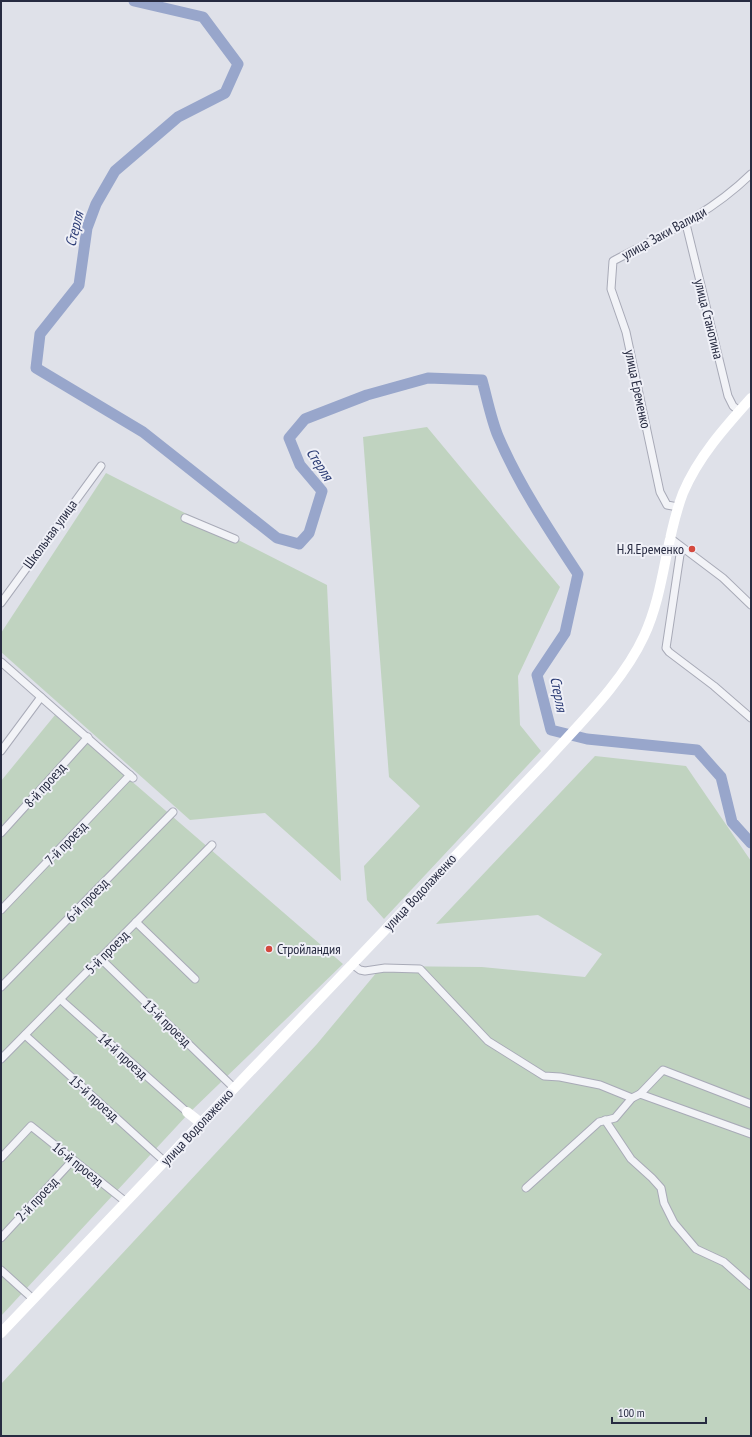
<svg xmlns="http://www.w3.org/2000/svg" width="752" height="1437" viewBox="0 0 752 1437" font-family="'PT Sans Narrow',sans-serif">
<rect width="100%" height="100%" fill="#dfe1e9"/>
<g fill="#c0d3c0">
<polygon points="427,427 560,587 518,676 520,725 541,751 384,919 367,900 364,866 420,806 389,777 363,437"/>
<polygon points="106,473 327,585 341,881 265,813 190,820 1,652 1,633"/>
<polygon points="55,715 343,964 189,1113 1,1316 1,781"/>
<polygon points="595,756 686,766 751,861 751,1436 1,1436 1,1384 317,1044 382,966 482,967 585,977 602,954 538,915 436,924"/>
</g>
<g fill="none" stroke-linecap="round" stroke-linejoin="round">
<path stroke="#98a6cb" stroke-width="11" d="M134,1l69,16 35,47 -13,29 -47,24 -63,54 -19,33 -9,24 -8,57 -39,49 -4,34 107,64 134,106 22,6 10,-11 13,-42 -22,-26 -11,-27 16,-19 62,-24 61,-17 54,2c5,18 9,39 16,56 21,49 51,94 80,138l-13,59 -28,42 14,55 36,9 110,11 24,27 11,45 19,21"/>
<defs>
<g id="minor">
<polyline points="686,224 728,396 733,406 739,411"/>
<path d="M678,507l-11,-2 -7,-13 -34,-160 -15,-43 2,-28c50,-26 97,-47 138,-87"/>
<polyline points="185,518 235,539"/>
<polyline points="670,538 723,578 751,605"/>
<polyline points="681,548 666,648 669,652 714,686 751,718"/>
<polyline points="1,603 101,466"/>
<polyline points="1,662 133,778"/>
<polyline points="1,751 41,697"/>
<polyline points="1,833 88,737"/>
<polyline points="1,910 130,775"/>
<polyline points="136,922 195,979"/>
<polyline points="100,958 234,1088"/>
<polyline points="352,964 360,970 365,971 385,968 420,969 488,1041 544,1076 560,1077 600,1085 632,1098"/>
<polyline points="1,987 173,812"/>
<polyline points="60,999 187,1112"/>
<polyline points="25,1035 164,1161"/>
<polyline points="1,1059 212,845"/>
<polyline points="640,1094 663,1070 751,1104"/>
<polyline points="605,1120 631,1159 652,1178 661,1188 664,1203 674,1223 696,1249 724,1262 751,1286"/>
<polyline points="1,1158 31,1126 126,1202"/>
<polyline points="526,1188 599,1122 615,1118 632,1098 640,1094 751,1134"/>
<polyline points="1,1238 73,1160"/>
<polyline points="1,1270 33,1299"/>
</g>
</defs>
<use href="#minor" stroke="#a8aab7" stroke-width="9"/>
<use href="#minor" stroke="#f2f3f7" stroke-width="7"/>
<g stroke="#fff" stroke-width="10">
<polyline points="187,1112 201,1123"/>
<path d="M1,1333l544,-571c34,-38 78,-80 99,-126 21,-45 21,-97 39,-143 15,-36 42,-66 68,-95"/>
</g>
</g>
<g fill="#d4493e" stroke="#eff0f7" stroke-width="1.5">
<circle cx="692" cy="549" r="4"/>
<circle cx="269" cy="949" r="4"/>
</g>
<g text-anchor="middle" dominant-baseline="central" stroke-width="4" stroke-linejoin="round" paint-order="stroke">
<g font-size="14" fill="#272b41" stroke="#eff0f7">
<text transform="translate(664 233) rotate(-29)">улица Заки Валиди</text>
<text transform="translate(709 319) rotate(76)">улица Станотина</text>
<text transform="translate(638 389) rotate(78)">улица Еременко</text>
<text transform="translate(50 534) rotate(-54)">Школьная улица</text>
<text transform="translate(45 785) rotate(-48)">8-й проезд</text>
<text transform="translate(66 843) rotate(-46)">7-й проезд</text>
<text transform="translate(420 892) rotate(-47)">улица Водолаженко</text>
<text transform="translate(87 900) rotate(-46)">6-й проезд</text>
<text transform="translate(107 952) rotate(-45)">5-й проезд</text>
<text transform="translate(167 1023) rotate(44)">13-й проезд</text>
<text transform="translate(123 1056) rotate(42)">14-й проезд</text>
<text transform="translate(94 1098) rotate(42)">15-й проезд</text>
<text transform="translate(197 1127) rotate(-47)">улица Водолаженко</text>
<text transform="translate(78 1164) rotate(39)">16-й проезд</text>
<text transform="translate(37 1199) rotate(-47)">2-й проезд</text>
</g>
<g font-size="14" fill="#272b41" stroke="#eff0f7" text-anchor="end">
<text x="684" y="549">Н.Я.Еременко</text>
<text x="277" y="949" text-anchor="start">Стройландия</text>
</g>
<g font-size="15" font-style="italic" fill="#2f3f77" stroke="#eff0f7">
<text transform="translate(74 229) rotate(-76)">Стерля</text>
<text transform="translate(320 464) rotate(57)">Стерля</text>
<text transform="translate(559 694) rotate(79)">Стерля</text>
</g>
</g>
<rect width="752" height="1437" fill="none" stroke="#272b41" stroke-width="4"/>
<path d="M612 1417v6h94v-6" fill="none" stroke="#272b41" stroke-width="2"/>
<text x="618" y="1417" font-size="12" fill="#272b41" stroke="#eff0f7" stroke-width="3" paint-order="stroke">100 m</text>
</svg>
